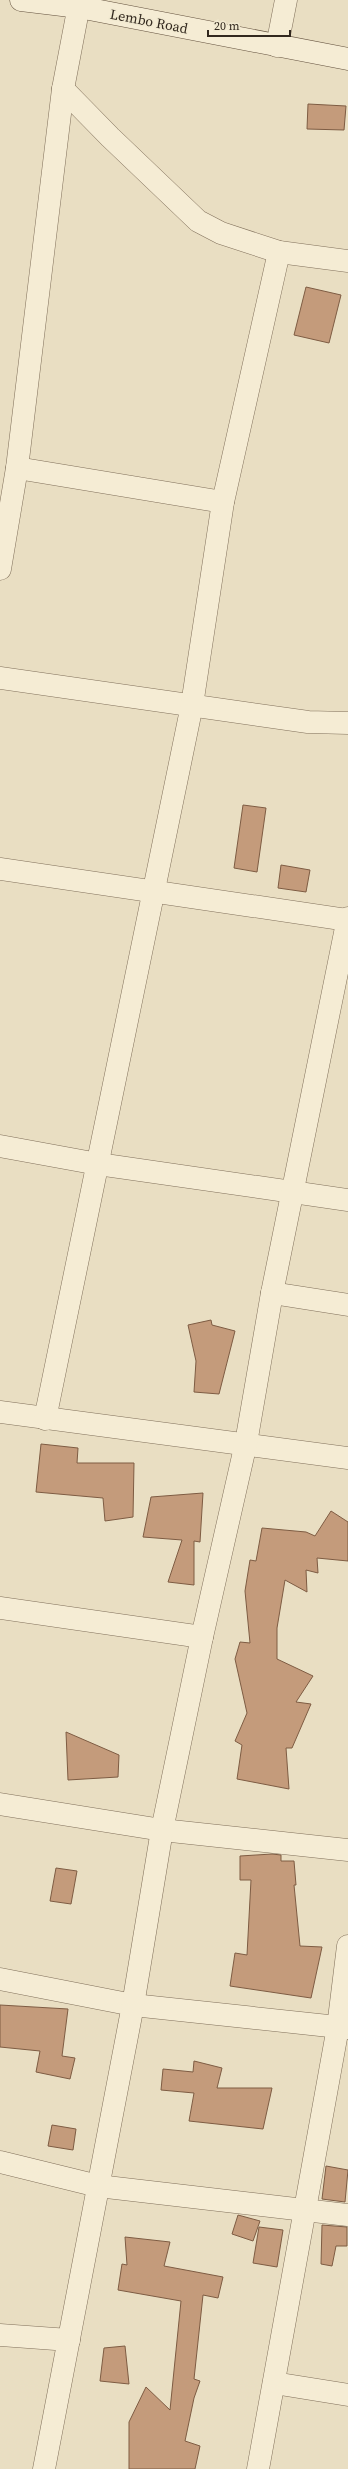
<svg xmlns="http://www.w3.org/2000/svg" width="348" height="2469" viewBox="0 0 348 2469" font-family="'Source Serif 4',serif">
<rect width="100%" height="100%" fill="#e9dec2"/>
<g fill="#c49b7b" stroke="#7e5c43">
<polygon points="308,104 346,106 344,130 307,129"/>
<polygon points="306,287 341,295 329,343 294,335"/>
<polygon points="243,805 266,808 257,872 234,868"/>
<polygon points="281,865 310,870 306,892 278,888"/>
<polygon points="211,1320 212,1325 235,1331 219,1394 194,1392 196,1361 188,1325"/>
<polygon points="41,1444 78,1448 77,1463 134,1463 133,1517 105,1521 103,1498 36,1492"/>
<polygon points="203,1493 200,1542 194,1541 194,1585 168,1582 182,1540 143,1537 151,1497"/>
<polygon points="331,1511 348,1522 348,1561 317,1558 318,1573 306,1570 307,1592 285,1580 277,1628 277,1659 313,1676 296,1702 311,1704 292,1748 286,1748 289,1789 237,1779 242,1745 235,1741 247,1713 235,1659 240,1642 250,1643 245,1591 250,1560 256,1561 262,1528 306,1532 315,1536"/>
<polygon points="66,1732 119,1755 118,1777 68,1780"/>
<polygon points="272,1854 281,1855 281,1861 294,1861 296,1885 294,1885 300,1946 322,1947 311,1998 230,1986 235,1953 247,1955 251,1880 240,1880 240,1856"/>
<polygon points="56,1868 77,1871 71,1904 50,1901"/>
<polygon points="0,2005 68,2009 62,2056 75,2058 70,2079 36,2072 40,2051 0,2047"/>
<polygon points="194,2061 222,2068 217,2088 272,2088 263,2129 189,2121 194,2093 161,2090 163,2069 193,2072"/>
<polygon points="52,2125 76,2129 73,2150 48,2146"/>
<polygon points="326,2166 348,2170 345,2202 322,2199"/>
<polygon points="238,2215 260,2221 253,2241 232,2234"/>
<polygon points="322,2225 347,2227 347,2246 336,2246 332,2266 321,2264"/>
<polygon points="259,2227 283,2230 277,2267 253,2263"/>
<polygon points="125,2237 170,2242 164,2266 223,2277 218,2298 203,2295 194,2379 200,2381 194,2398 185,2441 200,2446 195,2469 129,2469 129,2422 146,2387 170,2410 181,2301 118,2290 122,2264 127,2265"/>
<polygon points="125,2346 129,2384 100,2381 104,2348"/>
</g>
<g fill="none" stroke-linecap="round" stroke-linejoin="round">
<defs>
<g id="street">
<polyline points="277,46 286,0"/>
<polyline points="63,89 110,137 198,221 221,233 279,252 348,261"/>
<polyline points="17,468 223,502"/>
<polyline points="0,569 17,468 63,89 80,0"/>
<polyline points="0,678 308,722 348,723"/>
<polyline points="0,869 348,920"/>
<polyline points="0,1146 98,1164 348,1200"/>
<polyline points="272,1293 348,1305"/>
<polyline points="0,1412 348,1458"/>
<polyline points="45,1419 192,705 223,502 279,252"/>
<polyline points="0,1608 202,1637"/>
<polyline points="0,1804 162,1830 348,1850"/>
<polyline points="0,1979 133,2005 348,2028"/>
<polyline points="0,2162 98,2186 348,2215"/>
<polyline points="0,2335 69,2340"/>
<polyline points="274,2383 348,2395"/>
<polyline points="44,2469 133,2005 162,1830 202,1637 246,1443 272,1293 348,918"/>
<polyline points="258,2469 338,2027 348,1946"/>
</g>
<polyline id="secondary" points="21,0 79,7 348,59"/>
</defs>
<use href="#street" stroke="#81705b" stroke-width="23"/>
<use href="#secondary" stroke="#63513e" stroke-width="23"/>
<use href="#street" stroke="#f5ecd4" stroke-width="22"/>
<use href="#secondary" stroke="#f5ecd4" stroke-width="22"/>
</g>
<g text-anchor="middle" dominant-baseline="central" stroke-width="3" stroke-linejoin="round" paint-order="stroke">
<g font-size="14" fill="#32281e" stroke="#f1e9d0">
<text transform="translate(149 21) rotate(11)">Lembo Road</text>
</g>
</g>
<path d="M208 30v6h82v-6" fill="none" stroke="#32281e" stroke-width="2"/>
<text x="214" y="30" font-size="12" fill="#32281e" stroke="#f1e9d0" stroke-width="3" paint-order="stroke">20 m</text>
</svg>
